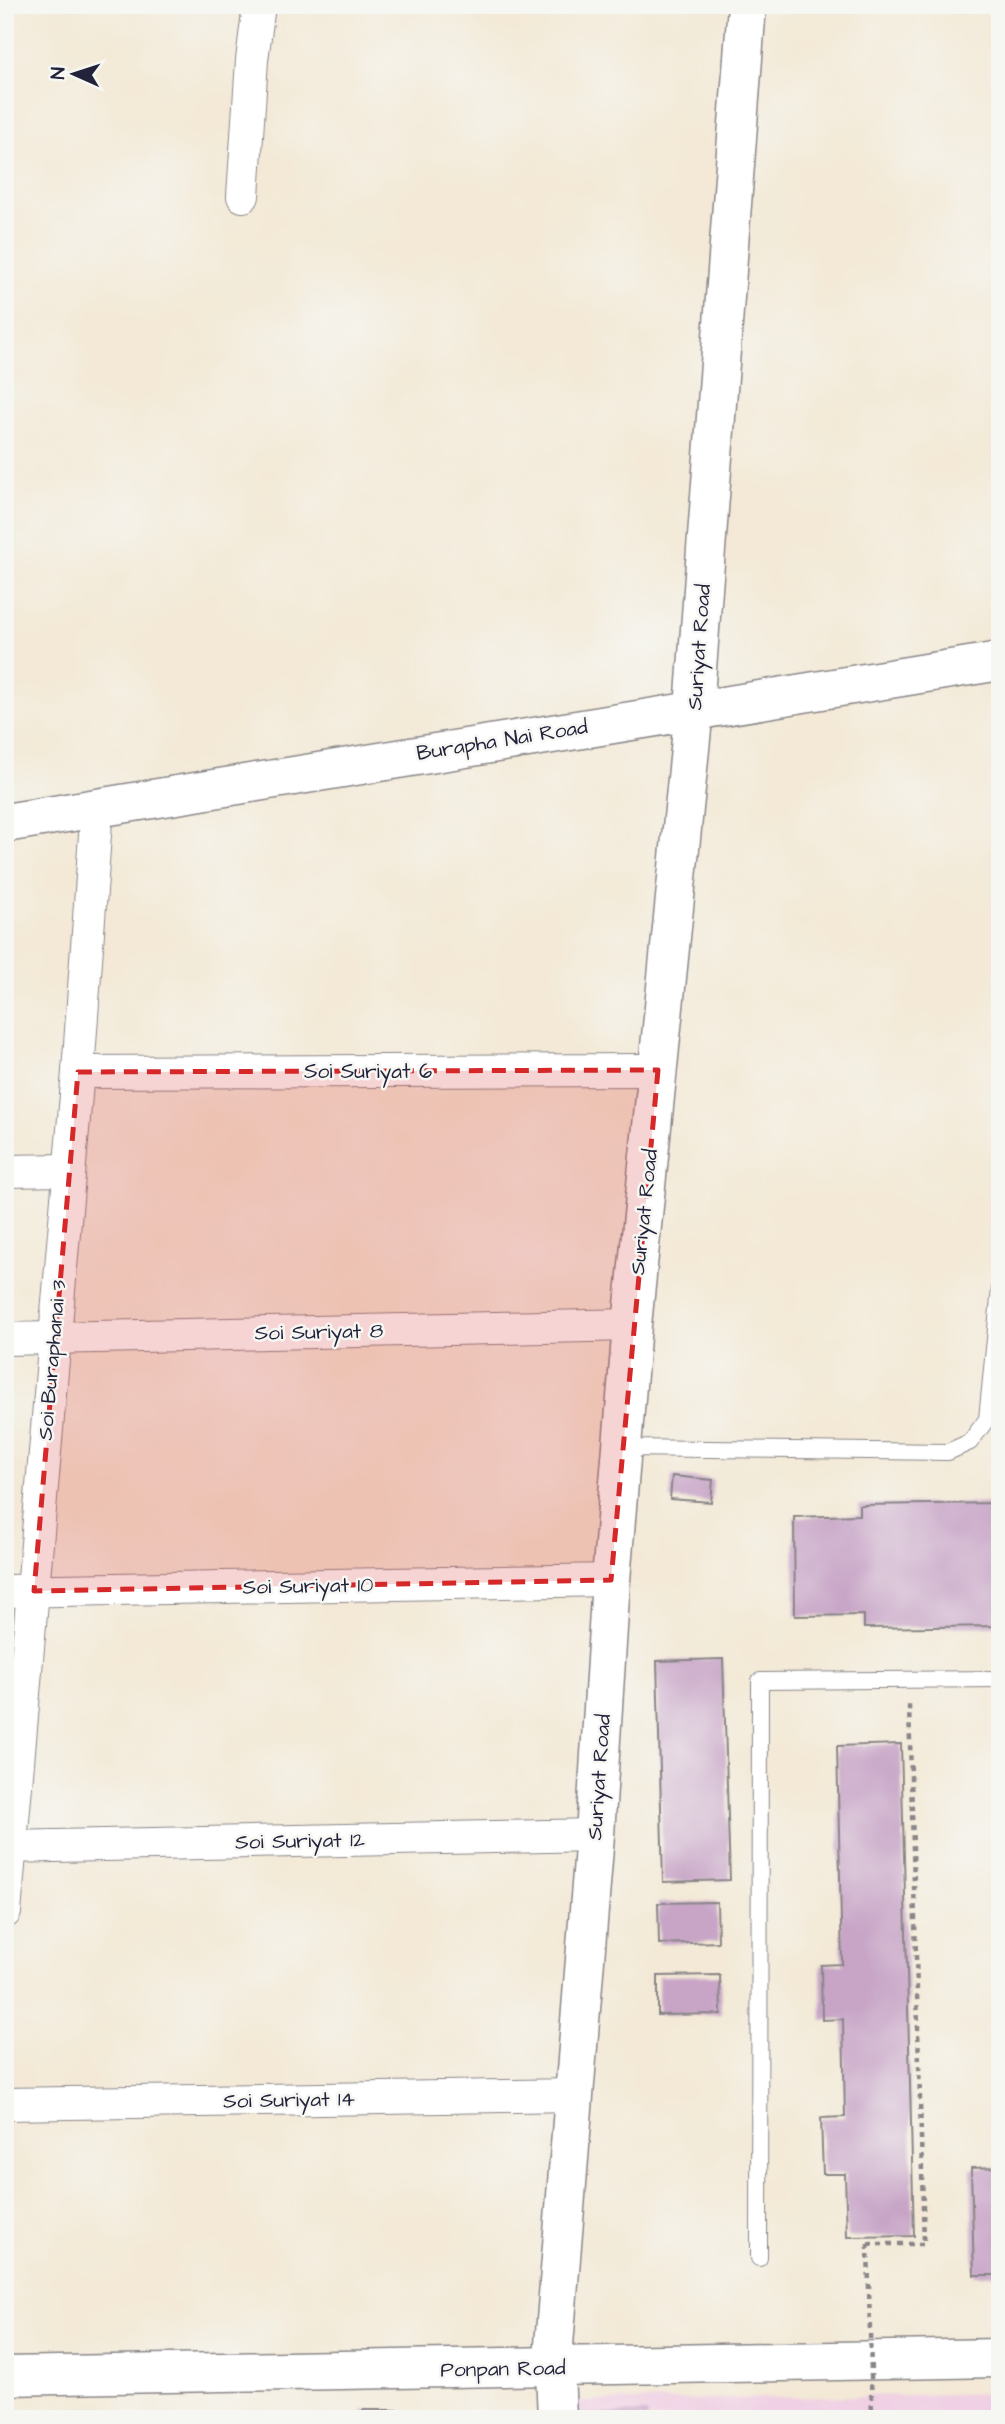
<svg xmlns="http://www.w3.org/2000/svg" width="1005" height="2424" viewBox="0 0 1005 2424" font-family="'Architects Daughter',sans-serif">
<rect width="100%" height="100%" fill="#f6f6f2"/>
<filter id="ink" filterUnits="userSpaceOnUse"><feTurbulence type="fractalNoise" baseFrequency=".0143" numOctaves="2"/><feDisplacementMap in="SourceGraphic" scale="14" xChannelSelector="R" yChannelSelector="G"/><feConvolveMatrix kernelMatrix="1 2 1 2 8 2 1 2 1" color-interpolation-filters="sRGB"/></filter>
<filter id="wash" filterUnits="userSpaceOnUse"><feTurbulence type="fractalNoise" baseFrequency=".00686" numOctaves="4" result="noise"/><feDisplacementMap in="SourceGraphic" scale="28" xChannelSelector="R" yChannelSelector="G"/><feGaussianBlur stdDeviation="1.57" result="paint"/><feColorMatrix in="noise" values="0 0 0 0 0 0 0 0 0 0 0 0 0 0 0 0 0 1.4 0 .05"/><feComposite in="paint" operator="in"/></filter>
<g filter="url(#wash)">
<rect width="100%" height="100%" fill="#f3e9d6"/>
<polygon fill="#f0d0e4" points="1000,2393 1000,2419 578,2419 579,2402"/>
<g id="blocks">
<g fill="#c8a5c7">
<polygon points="672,1476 713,1480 711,1502 670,1499"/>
<polygon points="1000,1503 1000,1626 864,1628 864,1615 795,1616 794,1517 859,1515 859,1505"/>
<polygon points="723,1659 730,1880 663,1882 657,1661"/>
<polygon points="901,1744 914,2236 847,2237 845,2174 823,2174 821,2118 845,2117 843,2019 822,2020 821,1965 842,1964 837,1746"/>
<polygon points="717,1902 718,1942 659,1944 658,1903"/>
<polygon points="720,1975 721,2014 658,2015 658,1976"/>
<polygon points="997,2155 1000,2155 1000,2275 974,2275 971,2168 997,2167"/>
<polygon points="363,2410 397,2410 398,2419 363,2419"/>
<polygon points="647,2413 648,2419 585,2419 585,2415"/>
<polygon points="855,2413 855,2419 785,2419 785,2415"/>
<rect x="5" y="2414" width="97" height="5"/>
</g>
</g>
</g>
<g filter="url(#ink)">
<use href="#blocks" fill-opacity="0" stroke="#8a8688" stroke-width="2"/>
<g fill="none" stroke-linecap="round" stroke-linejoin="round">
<defs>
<g id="lane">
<polyline points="623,1448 948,1452 970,1442 987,1419 1000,1289"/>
<polyline points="759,2258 760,1681 1000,1679"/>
</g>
<g id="street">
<polyline points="243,196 252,60 259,5"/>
<polyline points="78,1072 658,1070"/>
<polyline points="5,1171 69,1170"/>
<polyline points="5,1339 632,1325"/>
<polyline points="5,1591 611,1580"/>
<polyline points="5,1847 595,1835"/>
<polyline points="5,1912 78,1072 97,807"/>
<polyline points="5,2104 573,2095"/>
</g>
<g id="secondary">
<polyline points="5,823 1000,661"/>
<polyline points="5,2376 1000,2358"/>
<polyline points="557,2419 554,2345 595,1835 611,1580 632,1325 694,709 747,5"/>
</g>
</defs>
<use href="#lane" stroke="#8a8688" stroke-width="18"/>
<use href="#street" stroke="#8a8688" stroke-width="34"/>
<use href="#secondary" stroke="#8a8688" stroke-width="41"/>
<polyline stroke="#8a8688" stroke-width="4.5" stroke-dasharray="5 5" stroke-linecap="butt" points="868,2244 924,2244 909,1705"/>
<use href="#lane" stroke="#fff" stroke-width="16"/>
<use href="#street" stroke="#fff" stroke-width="32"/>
<use href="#secondary" stroke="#fff" stroke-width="38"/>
<polyline stroke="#8a8688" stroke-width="4.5" stroke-dasharray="5 5" stroke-linecap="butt" points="868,2244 872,2419"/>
</g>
</g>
<path fill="#d62828" fill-opacity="0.2" stroke="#d62828" stroke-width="5" stroke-dasharray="14 9" stroke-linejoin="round" d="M658,1070l-47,510 -577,11 44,-519z"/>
<g text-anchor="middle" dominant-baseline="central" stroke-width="5" stroke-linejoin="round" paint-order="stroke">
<g font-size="21" fill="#22223b" stroke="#f6f6f2">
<text transform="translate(699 647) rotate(-86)">Suriyat Road</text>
<text transform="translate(502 740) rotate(-9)">Burapha Nai Road</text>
<text x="368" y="1071">Soi Suriyat 6</text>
<text transform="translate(644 1212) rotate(-84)">Suriyat Road</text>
<text transform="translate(319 1332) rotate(-1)">Soi Suriyat 8</text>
<text transform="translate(52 1360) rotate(-85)">Soi Buraphanai 3</text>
<text transform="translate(308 1586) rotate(-1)">Soi Suriyat 10</text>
<text transform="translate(599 1777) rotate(-86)">Suriyat Road</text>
<text transform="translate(300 1841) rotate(-1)">Soi Suriyat 12</text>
<text transform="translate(289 2100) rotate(-1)">Soi Suriyat 14</text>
<text transform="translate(503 2369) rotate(-1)">Ponpan Road</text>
</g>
</g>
<rect width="1005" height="2424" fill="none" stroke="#f6f6f2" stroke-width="28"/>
<g transform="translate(74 74) rotate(273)" stroke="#f6f6f2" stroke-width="5" paint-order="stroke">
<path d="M0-5L12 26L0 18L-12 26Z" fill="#22223b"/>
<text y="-10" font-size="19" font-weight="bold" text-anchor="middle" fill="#22223b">N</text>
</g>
</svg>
